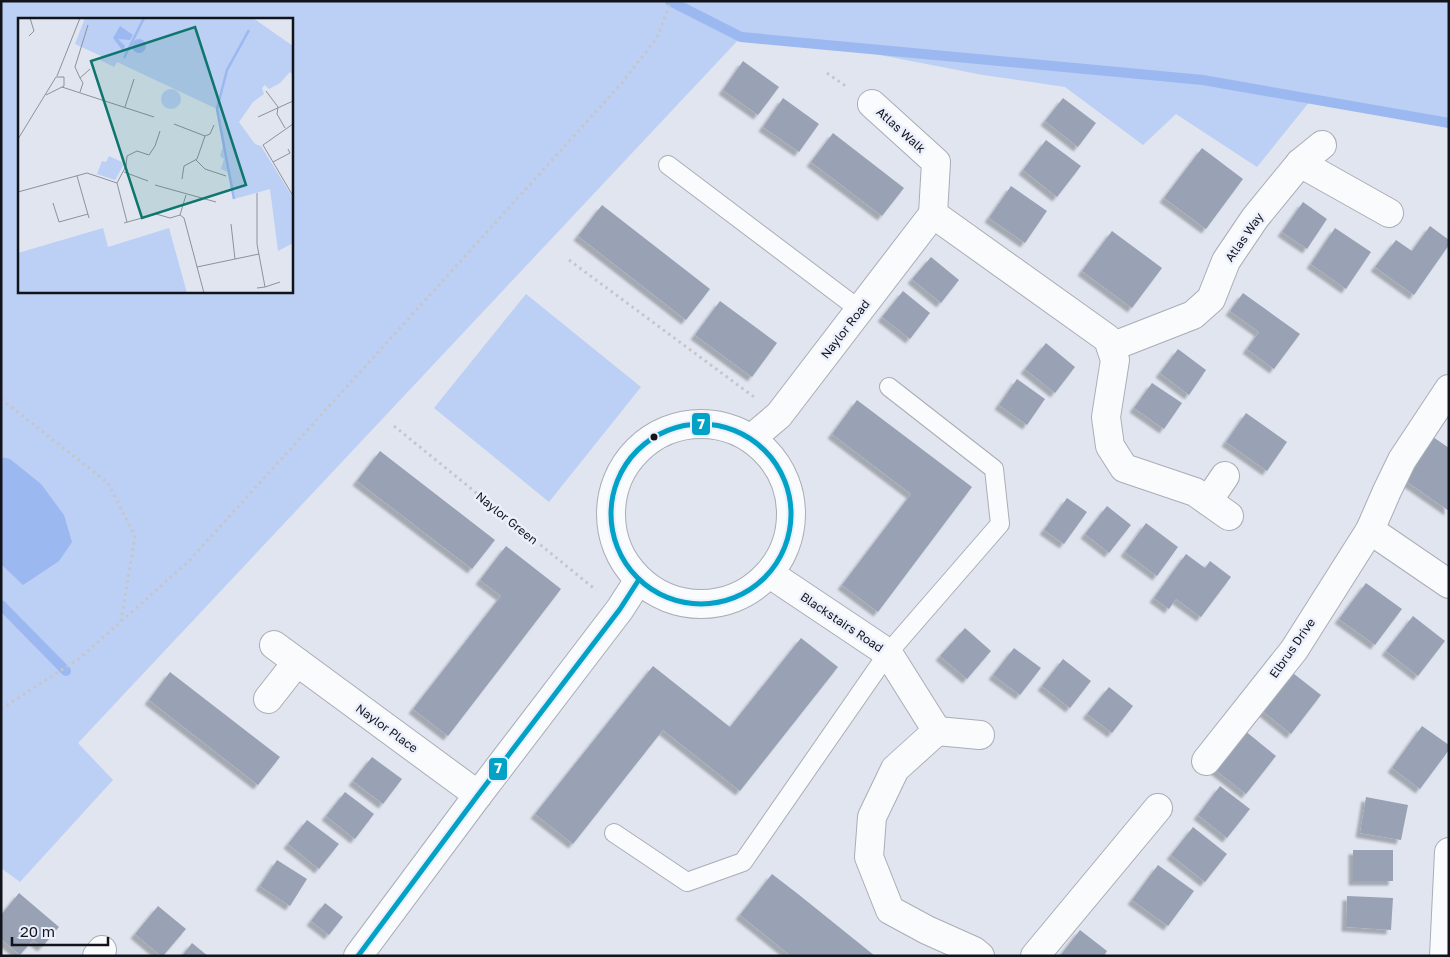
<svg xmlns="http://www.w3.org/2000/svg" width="1450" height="957" viewBox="0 0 1450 957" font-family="'Golos Text',sans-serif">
<defs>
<filter id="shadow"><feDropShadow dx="-4.5" dy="4.5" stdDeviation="1" flood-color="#0004"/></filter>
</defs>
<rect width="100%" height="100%" fill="#e0e5f0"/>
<g fill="#bccff4" fill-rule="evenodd">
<path d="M1,1h1448v122l-138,-23 -54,67 -81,-53 -33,31 -78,-58 -82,-12 -139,-27 -103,-11 -663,706 35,37 -93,102 -19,-14zM19,19h272v272h-272z"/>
<polygon points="526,294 641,387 549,502 434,408"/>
</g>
<polygon fill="#9bb8f0" points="1,457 10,459 41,484 64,515 72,542 59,561 23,585 1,564"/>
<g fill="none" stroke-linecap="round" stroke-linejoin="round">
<g stroke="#9bb8f0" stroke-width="10">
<polyline points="670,1 741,37 1203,80 1449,123"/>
<polyline points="1,605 66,671"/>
</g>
</g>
<g fill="#99a2b5" filter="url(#shadow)">
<polygon points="743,61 779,87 758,115 723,90"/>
<polygon points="783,98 819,124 799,152 763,127"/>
<polygon points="1063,98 1096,123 1078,147 1045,121"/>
<polygon points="833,133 904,188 882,216 811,162"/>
<polygon points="1046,140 1081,166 1057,197 1023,170"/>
<polygon points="1202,148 1243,179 1206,229 1164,198"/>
<polygon points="1011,186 1047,211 1025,243 989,218"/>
<polygon points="1303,202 1327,219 1307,249 1282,232"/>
<polygon points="602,205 710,289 686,320 578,236"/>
<polygon points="1430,226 1449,240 1449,245 1414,295 1375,267 1396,240 1412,251"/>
<polygon points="1335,228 1371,252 1346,289 1311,264"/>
<polygon points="1112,231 1162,268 1132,308 1082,271"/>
<polygon points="931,257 959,280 941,303 912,279"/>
<polygon points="903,291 930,313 910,339 882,317"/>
<polygon points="1243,293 1300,334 1274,369 1247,349 1259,332 1230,311"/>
<polygon points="720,301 777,343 752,377 695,335"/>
<polygon points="1046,343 1075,367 1055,393 1025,369"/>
<polygon points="1178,349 1206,370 1189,395 1160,373"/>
<polygon points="1017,379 1045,399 1027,425 999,405"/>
<polygon points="1152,383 1182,403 1164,429 1134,408"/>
<polygon points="857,400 972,487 878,612 842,585 911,494 832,434"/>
<polygon points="1246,413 1287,442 1267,471 1226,442"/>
<polygon points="1433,437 1449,448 1449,511 1403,479"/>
<polygon points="380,451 495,540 472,569 357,481"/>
<polygon points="1067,498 1087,512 1064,544 1044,530"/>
<polygon points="1107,506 1131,525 1109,553 1085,534"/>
<polygon points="1146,523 1178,547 1157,576 1125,552"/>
<polygon points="506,546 561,589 448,736 413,709 501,596 480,580"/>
<polygon points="1186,554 1205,568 1210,561 1231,577 1201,617 1176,599 1169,609 1154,598"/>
<polygon points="1366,583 1402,609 1375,645 1339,619"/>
<polygon points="1413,616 1445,641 1418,676 1386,651"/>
<polygon points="965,628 991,651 967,679 940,656"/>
<polygon points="801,638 838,667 740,791 663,730 573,844 535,814 653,666 730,727"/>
<polygon points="1014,648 1041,668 1020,695 993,675"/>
<polygon points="1063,659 1091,681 1070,708 1042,686"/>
<polygon points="1289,670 1321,695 1291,734 1259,708"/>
<polygon points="170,672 280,757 258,785 149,700"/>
<polygon points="1109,687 1133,706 1112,733 1087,714"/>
<polygon points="1422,726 1449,745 1449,750 1420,789 1392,768"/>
<polygon points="1244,730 1276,756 1246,794 1214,769"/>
<polygon points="372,757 402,779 383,804 353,781"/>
<polygon points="1220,786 1250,809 1227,838 1198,815"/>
<polygon points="345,792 374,814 355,839 326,816"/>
<polygon points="1366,797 1408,805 1401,840 1360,833"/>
<polygon points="307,820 339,844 319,869 288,844"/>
<polygon points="1193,827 1227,854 1205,882 1171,855"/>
<rect x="1353" y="850" width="40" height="31"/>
<polygon points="277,860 307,879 290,906 260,886"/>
<polygon points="1158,865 1194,891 1168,926 1132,900"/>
<polygon points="772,874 798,894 875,956 791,956 740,915"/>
<polygon points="19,893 59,927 42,947 33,940 20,955 1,939 1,915"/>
<polygon points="1347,896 1393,898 1391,930 1346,927"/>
<polygon points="325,903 343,917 329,935 311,921"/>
<polygon points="158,906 186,929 163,956 161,956 135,934"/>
<polygon points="1080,930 1107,951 1104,956 1060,956"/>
<polygon points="192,943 208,956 182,956"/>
</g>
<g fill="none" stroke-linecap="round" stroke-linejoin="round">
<defs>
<g id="lane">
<polyline points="668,165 860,310"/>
<polyline points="614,833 687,882 743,862 888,653 1000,524 994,469 889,387"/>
</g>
<g id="street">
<polyline points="872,104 936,162 933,214"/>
<polyline points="1300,163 1389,213"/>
<polyline points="933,214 1108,339 1115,360 1106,417 1110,446 1124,468 1195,492 1229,516"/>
<polyline points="1111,347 1193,315 1211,299 1226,261 1255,218 1300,163 1322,145"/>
<circle cx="701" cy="514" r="90"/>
<polyline points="752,438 779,415 933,214"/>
<polyline points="1208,501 1225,476"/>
<polyline points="1370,530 1449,584"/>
<polyline points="770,574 888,653 937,731 895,769 872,817 869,857 890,910 927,930 974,951 980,956"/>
<polyline points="274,645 478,795"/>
<polyline points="268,699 297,662"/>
<polyline points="937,731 980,735"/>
<polyline points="1206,761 1294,650 1370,530 1387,491 1402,460 1449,389"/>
<polyline points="97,956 102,950"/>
<polyline points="358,956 478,795 620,609 638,581"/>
<polyline points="1035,956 1158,808"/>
<polyline points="1444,956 1449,852"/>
</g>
</defs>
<use href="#lane" stroke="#aaadb6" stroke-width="20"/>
<use href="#street" stroke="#aaadb6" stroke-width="30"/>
<g stroke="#c5c6ca" stroke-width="3" stroke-dasharray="2.5 4" stroke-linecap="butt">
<polyline points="827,73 847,87"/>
<polyline points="569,260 754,397"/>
<polyline points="1,399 108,483 135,536 121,621"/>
<polyline points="394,426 596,590"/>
<polyline points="1,709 80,658 188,562 621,84 657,38 671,1"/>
</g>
<use href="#lane" stroke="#fafbfd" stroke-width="18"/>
<use href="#street" stroke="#fafbfd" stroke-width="28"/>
<defs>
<g id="bus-1">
<circle cx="701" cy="514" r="90"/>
<polyline points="358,956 478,795 620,609 638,581"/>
</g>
</defs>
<use href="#bus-1" stroke="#ebf0fc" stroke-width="9"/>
<use href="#bus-1" stroke="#01a2c5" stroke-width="5"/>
</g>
<circle fill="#11141a" stroke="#ebf0fc" stroke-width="2" cx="654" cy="437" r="4.5"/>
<g text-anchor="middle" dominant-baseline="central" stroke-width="5" stroke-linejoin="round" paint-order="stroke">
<g font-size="12" fill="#11141a" stroke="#ebf0fc">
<text transform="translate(901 130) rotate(42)">Atlas Walk</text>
<text transform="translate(1244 237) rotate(-55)">Atlas Way</text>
<text transform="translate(845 329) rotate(-52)">Naylor Road</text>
<text transform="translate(507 518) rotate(39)">Naylor Green</text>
<text transform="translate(842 622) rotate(34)">Blackstairs Road</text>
<text transform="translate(1292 648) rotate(-55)">Elbrus Drive</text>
<text transform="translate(387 728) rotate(36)">Naylor Place</text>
</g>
</g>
<g transform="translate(18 18)">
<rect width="275" height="275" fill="#e0e5f0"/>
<path d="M67,0h168l40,28v29l-3,-3 -10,11 -11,6 -4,-4 -3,3 2,6 -11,8 -14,20 16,22 6,2 32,52v45l-15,8 -8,-62 -36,10 -4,-26 -9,-4 3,-10 -4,-3 3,-10 -6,-37 -100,-47 -3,5 -14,-7 1,-4 -26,-12zM143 81a10 10 0 1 1 20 0a10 10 0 1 1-20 0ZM91,138l13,6 1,4 -8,14 -18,-6 5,-13 4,1zM85,210l5,19 61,-19 18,65h-169v-40z" fill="#bccff4"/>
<path d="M102,8l13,9 -3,5 -12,-1 7,7 -2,5 -10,-13zM114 28a7 7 0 1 1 14 0a7 7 0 1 1-14 0Z" fill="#9bb8f0"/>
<path fill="none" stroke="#9bb8f0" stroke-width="2.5" d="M106,40l20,-40M216,181l-17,-90 10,-39 22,-40"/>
<path fill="none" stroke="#8d919a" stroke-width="1" d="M11,18l5,-5 -4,-13M39,58l23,-58M62,60l-5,-11 13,-42M44,69l92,30M248,73l12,16M62,74l3,-9 -3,-5 10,-9M107,89l9,-28M260,89l-1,7 8,14M240,99l35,-16M156,106l31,12M275,106l-30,21 30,51M187,118l5,-2 4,-9M0,121l38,-62h8v9l-18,9M178,142l9,9 21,7M255,144l17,-9 -2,-4M106,154l24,9M59,158l12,42M164,161l2,-13 13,-7 8,-23M137,167l61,17M0,174l69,-19 30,10M35,185l6,19 29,-8M162,197l4,3 20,75M162,197l6,-20M109,204l-10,-39 9,-17 1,-10 10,-5 12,4 6,-9 5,-15M106,205l32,-9 14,4 10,-3M213,206l4,35M179,249l62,-13M247,269l15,-5M239,270l8,-1 -8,-43v-51"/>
<path fill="#0f766e" fill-opacity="0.15" stroke="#0f766e" stroke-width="2.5" d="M177,9l51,158 -104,33 -51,-157z"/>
<rect width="275" height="275" fill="none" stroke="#11141a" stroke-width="2.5"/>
</g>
<g stroke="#ebf0fc" stroke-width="2">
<rect x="691" y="412" width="20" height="24" rx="5" fill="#01a2c5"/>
<rect x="488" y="757" width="20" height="24" rx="5" fill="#01a2c5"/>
</g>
<g font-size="14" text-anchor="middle" font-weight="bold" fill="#fff">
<text x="701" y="429">7</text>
<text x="498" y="773">7</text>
</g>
<rect width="1450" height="957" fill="none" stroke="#11141a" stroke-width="5"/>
<path d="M12 937v8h96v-8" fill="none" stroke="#11141a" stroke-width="2.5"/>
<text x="20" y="937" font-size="15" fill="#11141a" stroke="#ebf0fc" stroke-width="4" paint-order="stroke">20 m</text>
</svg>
